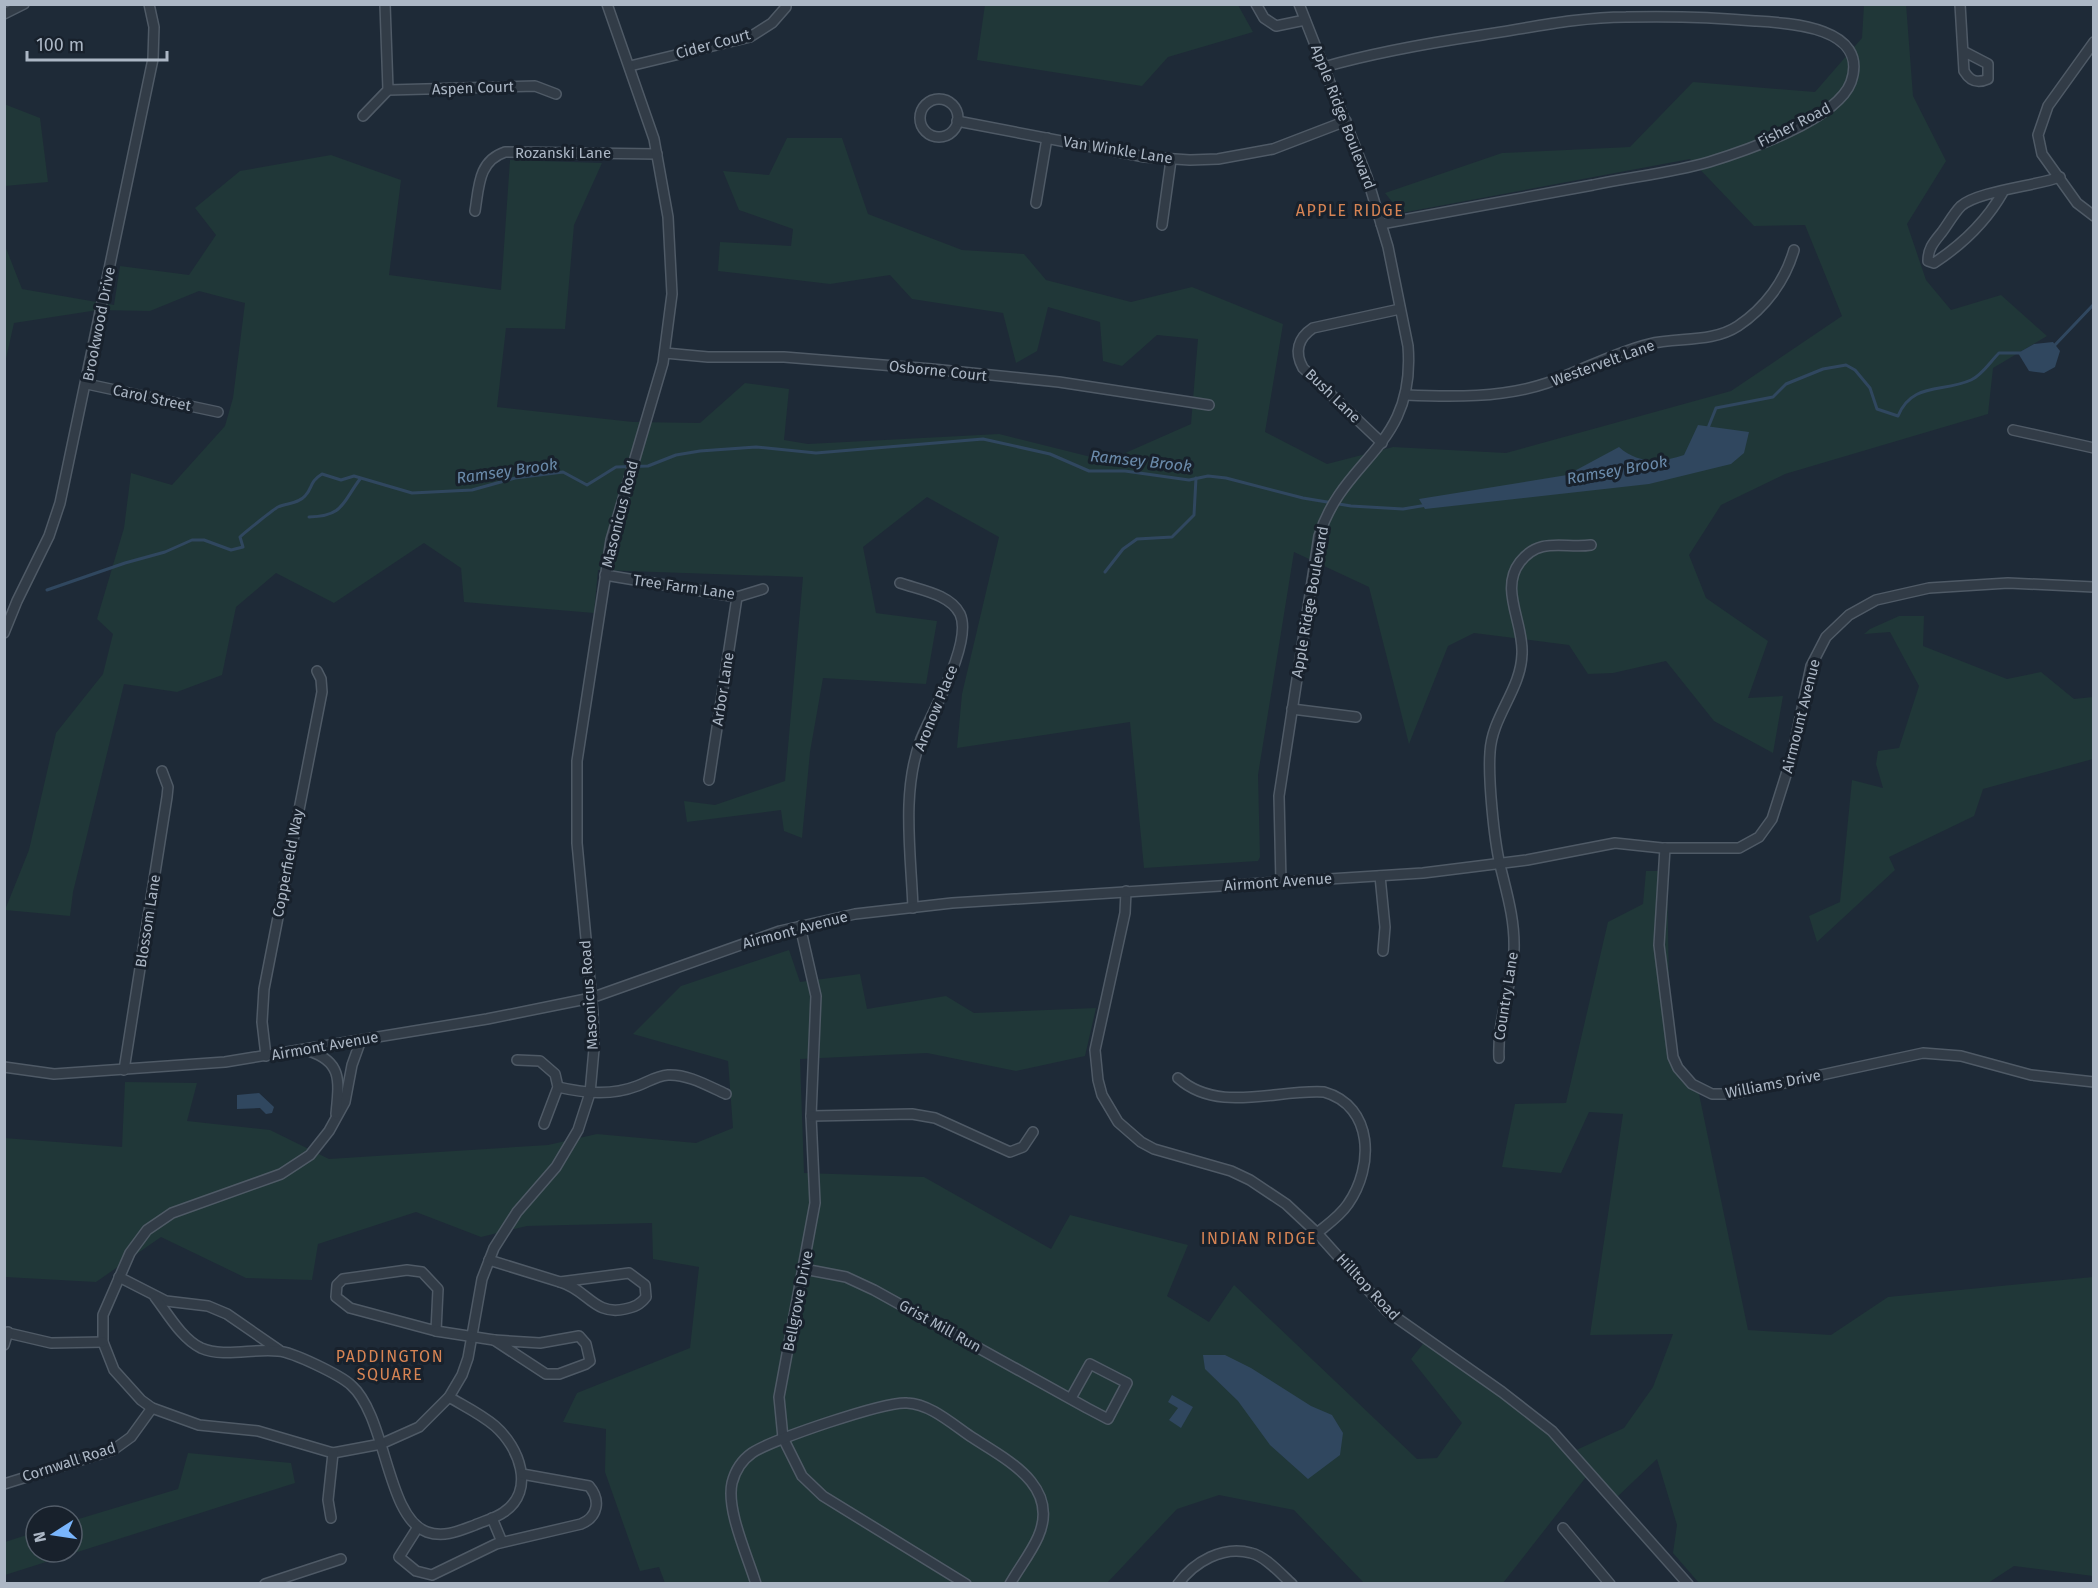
<svg xmlns="http://www.w3.org/2000/svg" width="2098" height="1588" viewBox="0 0 2098 1588" font-family="'Fira Sans',sans-serif">
<rect width="100%" height="100%" fill="#1e2a37"/>
<g fill="#203738">
<polygon points="1906,4 1913,96 1946,161 1907,224 1926,280 1951,310 2001,295 2047,336 1993,368 1988,414 1785,474 1721,505 1689,555 1706,598 1768,641 1748,698 1783,696 1773,753 1714,721 1666,661 1613,673 1588,674 1569,645 1474,633 1448,646 1409,744 1369,587 1294,552 1258,775 1260,857 1258,861 1144,868 1130,722 957,748 962,694 999,537 927,497 863,547 876,613 937,621 926,684 823,678 810,752 802,838 784,831 781,810 687,822 684,801 715,805 785,781 803,577 598,570 594,613 464,602 461,568 424,543 334,603 276,573 236,607 222,675 177,692 124,684 73,892 70,916 5,910 29,850 56,733 103,674 113,634 97,619 124,528 131,473 172,485 225,426 233,398 245,303 199,291 150,311 98,310 14,323 5,363 4,243 22,289 114,305 120,266 189,275 216,235 195,208 240,171 331,155 401,180 389,275 501,290 510,160 602,163 574,225 565,329 506,328 497,407 633,422 700,423 745,383 789,389 784,440 808,444 999,434 1107,461 1191,424 1198,339 1157,335 1122,366 1103,361 1100,322 1048,307 1037,351 1016,363 1003,313 912,299 890,275 830,284 718,271 720,242 791,246 793,229 739,210 723,171 769,175 787,138 842,138 868,214 962,250 1024,254 1046,280 1131,302 1192,287 1283,324 1265,432 1327,464 1393,447 1506,453 1731,391 1842,316 1805,225 1754,226 1690,159 1401,213 1385,193 1502,153 1630,147 1693,82 1815,92 1862,38 1864,5"/>
<polygon points="985,5 1238,5 1253,32 1168,57 1142,86 977,60"/>
<polygon points="4,104 40,118 48,182 5,186"/>
<polygon points="1899,616 1924,616 1923,646 2007,679 2041,672 2074,699 2093,697 2093,759 1983,789 1974,816 1889,857 1895,870 1817,942 1809,916 1840,902 1852,780 1883,788 1876,764 1878,751 1899,748 1919,686 1890,632 1864,634 1870,629"/>
<polygon points="1646,871 1667,871 1670,1050 1699,1094 1748,1330 1831,1335 1888,1297 2093,1277 2093,1576 2014,1566 1988,1583 1699,1583 1673,1553 1677,1525 1657,1459 1617,1497 1590,1472 1503,1583 1364,1583 1294,1510 1219,1495 1177,1509 1107,1583 665,1583 659,1567 640,1571 605,1472 606,1429 563,1422 577,1393 690,1348 699,1267 653,1259 652,1223 527,1226 481,1237 416,1212 318,1244 312,1280 246,1278 161,1237 96,1282 5,1277 4,1138 122,1147 125,1082 197,1083 187,1121 270,1130 329,1159 548,1145 597,1134 696,1143 733,1128 728,1061 633,1034 681,986 789,950 800,982 860,974 867,1009 946,996 974,1013 1096,1008 1085,1056 1016,1071 927,1053 800,1059 804,1173 924,1177 1051,1249 1070,1215 1188,1245 1167,1296 1209,1322 1234,1285 1417,1459 1437,1458 1462,1423 1411,1359 1426,1340 1572,1452 1624,1428 1653,1387 1673,1334 1590,1335 1623,1114 1589,1112 1561,1173 1502,1167 1515,1104 1566,1103 1608,922 1643,904"/>
<polygon points="188,1453 291,1463 295,1483 5,1575 5,1542 36,1532 36,1552 72,1552 72,1521 178,1489"/>
</g>
<g fill="#30475f">
<polygon points="2053,342 2060,351 2055,367 2044,373 2029,371 2018,353 2034,344"/>
<path d="M1698,425l51,7 -5,21 -13,11 -82,20 -224,25 -6,-10 148,-24 52,-28c19,17 42,16 65,8z"/>
<polygon points="259,1093 274,1107 272,1113 266,1114 260,1108 237,1109 237,1095"/>
<polygon points="1203,1355 1225,1355 1251,1368 1311,1406 1332,1415 1343,1433 1340,1455 1308,1479 1270,1445 1238,1401 1205,1369"/>
<polygon points="1172,1395 1193,1407 1181,1428 1169,1420 1178,1408 1168,1402"/>
</g>
<g fill="none" stroke-linecap="round" stroke-linejoin="round">
<g stroke="#30475f" stroke-width="3">
<polyline points="2054,346 2094,304"/>
<path d="M1708,428l8,-20 57,-11 13,-13 37,-15 23,-4 9,5 15,18 7,21 21,7c14,-34 44,-23 73,-36 11,-5 19,-18 28,-27h21"/>
<path d="M309,517c35,-1 33,-14 51,-38"/>
<polyline points="1105,572 1123,549 1137,539 1172,537 1194,515 1196,478"/>
<path d="M47,590l78,-27 40,-11 27,-12h12l27,10 12,-3 -3,-10c4,-4 34,-28 38,-30 9,-4 20,-3 27,-11 8,-8 4,-14 17,-22l19,6 13,-4 58,17 60,-3 43,-12 48,-6 24,13 29,-18 32,-1 28,-11 24,-4 56,-4 60,6 167,-14 67,15 39,17h36l64,9 19,-4 18,2 77,20 48,8 52,3 24,-4"/>
</g>
<defs>
<g id="minor">
<polyline points="1256,4 1264,18 1276,26 1305,20"/>
<path d="M1960,4l4,67c6,10 13,13 24,8v-15l-25,-13"/>
<polyline points="4,14 24,4"/>
<polyline points="2094,42 2048,106 2038,135 2042,154 2077,203 2094,216"/>
<polyline points="630,66 750,37 772,23 786,7"/>
<path d="M1324,67c52,-15 105,-24 158,-32 47,-7 96,-18 144,-18 43,-1 86,0 129,4 34,2 115,6 96,61 -14,38 -106,69 -142,80 -38,11 -78,15 -116,23 -71,13 -141,26 -212,39"/>
<polyline points="388,90 535,86 556,94"/>
<circle cx="939" cy="118" r="19"/>
<polyline points="363,116 388,90 385,4"/>
<polyline points="957,121 1145,157 1190,160 1218,159 1273,149 1346,121"/>
<path d="M2003,192c-17,30 -40,52 -69,71l-6,-2c0,-13 6,-19 14,-29 6,-8 12,-19 19,-26 17,-15 75,-20 99,-29"/>
<polyline points="1036,203 1047,138"/>
<path d="M475,211c4,-24 3,-50 30,-59l152,2"/>
<polyline points="1162,225 1171,160"/>
<polyline points="665,353 708,357 784,357 932,369 1059,382 1209,405"/>
<polyline points="87,384 218,412"/>
<path d="M1406,395c45,2 97,3 141,-12 34,-12 66,-30 102,-39 29,-7 63,-1 89,-18 27,-18 47,-45 56,-76"/>
<polyline points="2013,430 2094,448"/>
<path d="M1382,443l-79,-75c-9,-16 -5,-30 10,-40l87,-19"/>
<polyline points="605,575 737,597 763,589"/>
<path d="M900,583c20,7 50,11 60,31 13,28 -28,98 -39,125 -20,52 -10,115 -8,169"/>
<polyline points="4,633 17,601 49,536 60,503 153,59 154,27 149,4"/>
<polyline points="1292,709 1356,717"/>
<polyline points="709,780 737,597"/>
<polyline points="1665,848 1659,945 1673,1057 1678,1068 1692,1084 1712,1094 1733,1094 1923,1053 1961,1056 2031,1075 2094,1082"/>
<polyline points="1380,876 1385,927 1383,951"/>
<path d="M1281,883l-2,-87 40,-260c25,-80 97,-88 89,-190l-20,-99 -21,-70 -68,-173"/>
<polyline points="1126,891 1125,913 1095,1050 1098,1080 1102,1095 1118,1122 1141,1142 1154,1149 1231,1171 1250,1180 1286,1204 1317,1233 1387,1311 1502,1392 1552,1431 1688,1584"/>
<polyline points="800,926 816,996 811,1116 815,1203 779,1397 783,1438 802,1476 823,1496 966,1584"/>
<polyline points="361,1040 352,1065 345,1102 329,1131 310,1155 281,1174 172,1213 147,1230 130,1253 103,1315 103,1342 114,1370 141,1400 152,1408 199,1425 258,1431 333,1453 381,1444 419,1427 449,1397 462,1375 468,1358 482,1279 494,1248 517,1212 556,1167 578,1130 590,1093 594,1049 593,1013 577,843 577,761 611,540 663,363 672,294 668,217 654,139 607,4"/>
<path d="M309,1051c34,11 30,31 27,63"/>
<polyline points="266,1056 262,1022 264,989 322,692 321,679 317,671"/>
<path d="M1499,1058c-2,-38 13,-71 15,-108 1,-30 -7,-56 -14,-85 -6,-26 -12,-86 -10,-113 2,-36 31,-62 32,-98 2,-31 -23,-65 -2,-92 20,-26 45,-13 71,-17"/>
<polyline points="517,1060 540,1061 555,1074 558,1087 544,1124"/>
<polyline points="4,1067 54,1074 225,1062 487,1019 591,998 780,931 855,914 952,903 1423,873 1527,860 1615,843 1662,848 1739,848 1759,837 1772,819 1792,756 1811,666 1826,637 1849,615 1876,600 1929,588 2008,583 2094,587"/>
<polyline points="124,1070 167,797 168,787 162,771"/>
<path d="M1178,1078c40,36 98,11 146,14 50,14 50,75 24,112 -8,12 -20,20 -31,29"/>
<path d="M558,1087c26,6 53,9 79,-1 11,-4 19,-10 31,-11 20,-1 40,11 58,19"/>
<polyline points="811,1116 912,1114 935,1118 1010,1152 1023,1147 1033,1132"/>
<polyline points="489,1260 560,1282"/>
<polyline points="804,1269 846,1277 874,1290 1087,1408 1108,1419 1127,1383 1090,1364 1071,1398"/>
<polygon points="407,1270 422,1272 438,1289 436,1331 350,1308 336,1297 337,1285 343,1279"/>
<path d="M629,1273l16,12 1,12c-6,8 -12,10 -21,12 -31,7 -37,-19 -65,-27z"/>
<polyline points="119,1277 166,1301 208,1306 227,1314 279,1350"/>
<path d="M155,1297c13,17 27,42 46,51 23,10 52,0 77,3 15,1 62,24 73,34 36,32 35,132 76,147 17,6 32,-1 48,-7 9,-4 21,-7 29,-13 32,-22 15,-65 -9,-86 -14,-12 -31,-20 -46,-29"/>
<polyline points="436,1331 494,1340"/>
<polyline points="4,1332 51,1343 103,1342"/>
<polygon points="579,1336 586,1344 590,1361 586,1364 559,1374 546,1374 494,1340 540,1343"/>
<polyline points="4,1345 8,1332"/>
<polyline points="4,1484 113,1450 131,1437 152,1408"/>
<polyline points="331,1518 328,1500 333,1453"/>
<polyline points="492,1518 502,1542"/>
<path d="M418,1527l-19,30 17,14 16,4 64,-31 85,-20c17,-7 20,-24 8,-38l-67,-12"/>
<polyline points="1563,1528 1610,1584"/>
<polyline points="265,1584 341,1559"/>
<path d="M756,1584c-8,-27 -30,-74 -24,-101 3,-12 10,-23 20,-30 19,-13 133,-52 155,-50 23,1 44,20 63,33 35,23 91,49 68,101 -7,16 -19,31 -28,47"/>
<path d="M1178,1584c16,-22 45,-39 73,-31 14,3 30,21 41,31"/>
</g>
</defs>
<use href="#minor" stroke="#4f5a66" stroke-width="12"/>
<use href="#minor" stroke="#323c47" stroke-width="9"/>
</g>
<g text-anchor="middle" dominant-baseline="central" stroke-width="6" stroke-linejoin="round" paint-order="stroke">
<g font-size="15" fill="#acb7c5" stroke="#18212c">
<text transform="translate(713 44) rotate(-15)">Cider Court</text>
<text transform="translate(473 88) rotate(-2)">Aspen Court</text>
<text transform="translate(1343 117) rotate(69)">Apple Ridge Boulevard</text>
<text transform="translate(1794 125) rotate(-27)">Fisher Road</text>
<text transform="translate(1118 150) rotate(9)">Van Winkle Lane</text>
<text x="563" y="153">Rozanski Lane</text>
<text transform="translate(99 324) rotate(-79)">Brookwood Drive</text>
<text transform="translate(1603 363) rotate(-20)">Westervelt Lane</text>
<text transform="translate(938 371) rotate(6)">Osborne Court</text>
<text transform="translate(1333 396) rotate(44)">Bush Lane</text>
<text transform="translate(152 398) rotate(12)">Carol Street</text>
<text transform="translate(620 514) rotate(-76)">Masonicus Road</text>
<text transform="translate(684 587) rotate(8)">Tree Farm Lane</text>
<text transform="translate(1310 602) rotate(-80)">Apple Ridge Boulevard</text>
<text transform="translate(723 689) rotate(-81)">Arbor Lane</text>
<text transform="translate(936 708) rotate(-68)">Aronow Place</text>
<text transform="translate(1801 716) rotate(-76)">Airmount Avenue</text>
<text transform="translate(288 863) rotate(-79)">Copperfield Way</text>
<text transform="translate(1278 882) rotate(-4)">Airmont Avenue</text>
<text transform="translate(148 921) rotate(-81)">Blossom Lane</text>
<text transform="translate(795 930) rotate(-15)">Airmont Avenue</text>
<text transform="translate(589 995) rotate(-94)">Masonicus Road</text>
<text transform="translate(1506 996) rotate(-81)">Country Lane</text>
<text transform="translate(325 1046) rotate(-10)">Airmont Avenue</text>
<text transform="translate(1773 1084) rotate(-11)">Williams Drive</text>
<text transform="translate(1368 1287) rotate(47)">Hilltop Road</text>
<text transform="translate(798 1301) rotate(-79)">Bellgrove Drive</text>
<text transform="translate(940 1326) rotate(29)">Grist Mill Run</text>
<text transform="translate(69 1462) rotate(-18)">Cornwall Road</text>
</g>
<g font-size="16" letter-spacing="1.5" fill="#d78454" stroke="#18212c">
<text x="1350" y="210">APPLE RIDGE</text>
<text x="1259" y="1238">INDIAN RIDGE</text>
<text x="390" y="1356">PADDINGTON<tspan x="390" dy="18">SQUARE</tspan></text>
</g>
<g font-size="16" font-style="italic" fill="#6a8aaa" stroke="#18212c">
<text transform="translate(1141 461) rotate(6)">Ramsey Brook</text>
<text transform="translate(1617 470) rotate(-10)">Ramsey Brook</text>
<text transform="translate(507 471) rotate(-8)">Ramsey Brook</text>
</g>
</g>
<rect width="2098" height="1588" fill="none" stroke="#acb7c5" stroke-width="12"/>
<g transform="translate(54 1534) rotate(258)"><circle r="28" fill="#18212c" stroke="#535d69" stroke-width="1.5"/>
<path d="M0-4.5L10 22L0 15L-10 22Z" fill="#79b5fc"/>
<text y="-9" font-size="16" font-weight="bold" text-anchor="middle" fill="#acb7c5">N</text>
</g>
<path d="M27 51v9h140v-9" fill="none" stroke="#acb7c5" stroke-width="3"/>
<text x="36" y="51" font-size="18" fill="#acb7c5" stroke="#18212c" stroke-width="4.5" paint-order="stroke">100 m</text>
</svg>
